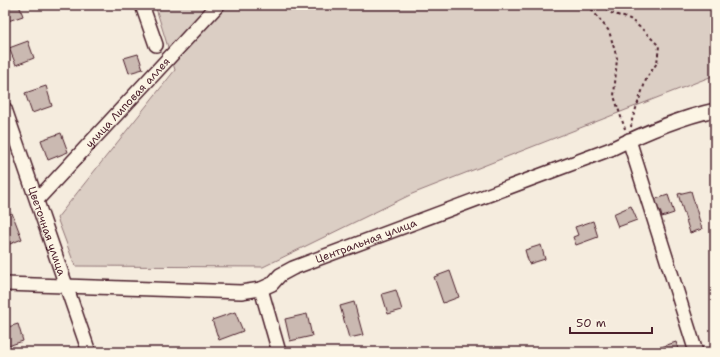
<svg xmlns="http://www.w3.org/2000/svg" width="720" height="357" viewBox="0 0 720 357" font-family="'Shantell Sans',sans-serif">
<rect width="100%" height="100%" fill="#f5ecde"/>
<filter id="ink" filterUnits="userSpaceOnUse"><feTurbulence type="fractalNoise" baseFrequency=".025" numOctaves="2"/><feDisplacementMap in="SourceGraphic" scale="8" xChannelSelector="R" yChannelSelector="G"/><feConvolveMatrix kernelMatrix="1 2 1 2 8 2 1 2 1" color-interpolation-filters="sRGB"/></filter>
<g filter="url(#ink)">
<polygon fill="#dbcec4" stroke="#927678" points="155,5 715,5 715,75 412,194 263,267 75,266 57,218 175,70"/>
<g fill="#cab9b1" stroke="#4a1f2b">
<polygon points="5,5 19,5 23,16 5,22"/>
<polygon points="28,41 34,58 16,65 9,48"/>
<polygon points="138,54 143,69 129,73 124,58"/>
<polygon points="46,86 52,106 32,113 25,93"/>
<polygon points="61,133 68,152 48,160 41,140"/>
<polygon points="691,191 702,229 690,233 678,194"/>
<polygon points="668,195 674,213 662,217 660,210 656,211 653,200"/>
<polygon points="631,206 637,220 618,227 613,214"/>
<polygon points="12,213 22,239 5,246 5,216"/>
<polygon points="593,221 598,237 576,245 573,237 578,235 575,227"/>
<polygon points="541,245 545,259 529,264 525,250"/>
<polygon points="450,271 459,297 443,303 434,277"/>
<polygon points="396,290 402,310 388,314 382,294"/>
<polygon points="354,302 363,335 349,338 340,306"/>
<polygon points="235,312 243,331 219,340 212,320"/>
<polygon points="307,314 312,336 290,341 285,319"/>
<polygon points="18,324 23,341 5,347 5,328"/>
<polygon points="676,342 679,352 646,352"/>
</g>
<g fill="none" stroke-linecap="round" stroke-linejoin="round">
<defs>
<g id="street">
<polyline points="142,5 156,45"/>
<path id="s1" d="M5,109l84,243"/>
<polyline points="629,140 696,352"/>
<path id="s2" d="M37,200l181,-195"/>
<path id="s3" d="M5,284l236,8 20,-3 11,-5 8,-9 13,-7 318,-119c33,-16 67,-31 104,-39"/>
<polyline points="261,289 279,352"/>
</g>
</defs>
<use href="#street" stroke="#4a1f2b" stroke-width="16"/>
<g stroke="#4a1f2b" stroke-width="2" stroke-dasharray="3 3" stroke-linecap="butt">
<polyline points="588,5 609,31 617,58 614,96 625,129"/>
<polyline points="602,5 611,13 630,19 643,30 659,46 657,63 647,77 632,120 631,127"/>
</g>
<use href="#street" stroke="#fcf5e5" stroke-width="13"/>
</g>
</g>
<g text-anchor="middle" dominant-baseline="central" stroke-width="4" stroke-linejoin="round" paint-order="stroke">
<g font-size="11" fill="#4a1f2b" stroke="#fcf5e5">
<text stroke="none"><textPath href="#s2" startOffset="133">улица Липовая аллея</textPath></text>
<text stroke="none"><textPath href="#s1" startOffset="129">Цветочная улица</textPath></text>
<text stroke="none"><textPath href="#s3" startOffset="373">Центральная улица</textPath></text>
</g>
</g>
<rect width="720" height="357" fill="none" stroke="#fcf5e5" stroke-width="20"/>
<rect x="10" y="10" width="700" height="337" fill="none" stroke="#4a1f2b" stroke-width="1.5" filter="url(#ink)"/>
<path d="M570 327v6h82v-6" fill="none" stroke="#4a1f2b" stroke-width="2"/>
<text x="576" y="327" font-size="12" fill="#4a1f2b" stroke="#fcf5e5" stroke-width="3" paint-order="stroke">50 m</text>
</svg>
